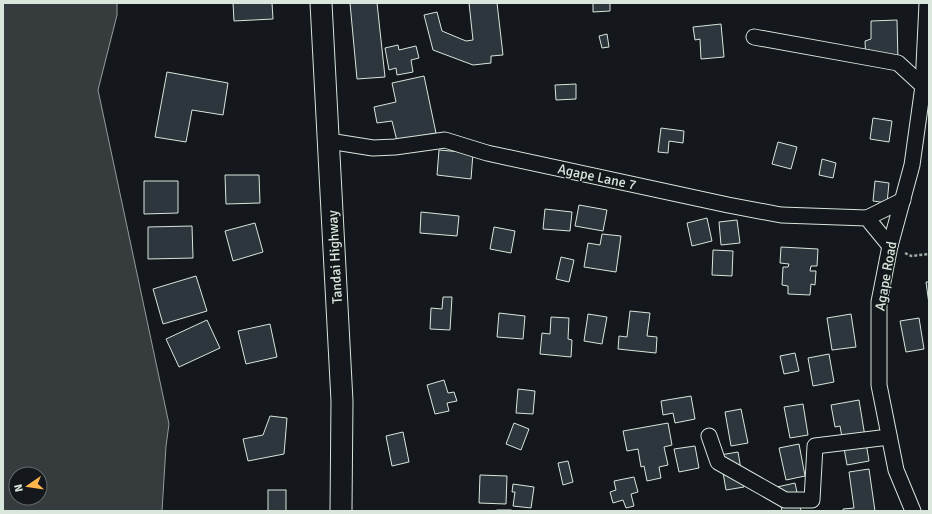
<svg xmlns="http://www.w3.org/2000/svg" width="932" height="514" viewBox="0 0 932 514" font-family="Signika,sans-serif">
<rect width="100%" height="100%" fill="#14181c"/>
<path fill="#363b3e" stroke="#939e99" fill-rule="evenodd" d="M3,3h114v12l-19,75 71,334 -3,22 -4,65h-159zM16,474h24v24h-24z"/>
<g fill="#2c363c" stroke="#d8e6dc">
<polygon points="233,3 272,3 273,19 234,21"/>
<polygon points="350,3 377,3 385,77 357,79"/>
<polygon points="469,3 497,3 503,55 491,56 491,63 473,65 433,50 424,15 437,12 442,31 466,41 473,40"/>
<polygon points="593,3 610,3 610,11 593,12"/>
<polygon points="897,20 898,61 866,63 865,41 871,39 871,21"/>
<polygon points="721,24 724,57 701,59 700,39 695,40 693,27"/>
<polygon points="607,34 609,47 602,48 599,36"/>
<polygon points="398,45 399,50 416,46 419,58 411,60 413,72 397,75 396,68 389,70 385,48"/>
<polygon points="167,72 228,83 223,115 192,110 186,142 155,137"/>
<polygon points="424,76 436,133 397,141 392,121 377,123 374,107 396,102 392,83"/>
<polygon points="576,84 576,99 556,100 555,85"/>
<polygon points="873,118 892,121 889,142 870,139"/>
<polygon points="661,128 684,131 683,143 669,141 668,153 658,152"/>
<polygon points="778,142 797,147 791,169 772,164"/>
<polygon points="439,150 473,153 471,179 437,175"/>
<polygon points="822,159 836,163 833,178 819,175"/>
<polygon points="225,175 259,175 260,203 226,204"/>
<polygon points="144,181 178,181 178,213 144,214"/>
<polygon points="875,181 889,183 887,203 873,201"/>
<polygon points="579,205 607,210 603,231 575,226"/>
<polygon points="545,209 572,212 570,231 543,229"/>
<polygon points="421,212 459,216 457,236 420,233"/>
<polygon points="707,218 712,241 692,246 687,223"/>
<polygon points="737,220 740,243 721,245 719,222"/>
<polygon points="255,223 263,252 233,261 225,231"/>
<polygon points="192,226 193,258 148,259 148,227"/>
<polygon points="494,227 515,231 511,253 490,249"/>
<polygon points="602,234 621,236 616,272 584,267 588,243 600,245"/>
<polygon points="781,247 818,249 817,266 811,266 810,271 816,271 815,285 811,284 810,295 788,294 788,286 782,285 783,267 788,267 789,264 780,263"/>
<polygon points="713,250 733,251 732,276 712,275"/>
<polygon points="561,257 574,260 569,282 556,279"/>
<polygon points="196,276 207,311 163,324 153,289"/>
<polygon points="926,282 929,282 929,304"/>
<polygon points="443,297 452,297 450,330 430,329 431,308 442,309"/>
<polygon points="630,311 650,313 647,336 657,337 656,353 618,349 619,336 627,337"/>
<polygon points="499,313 525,316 523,339 497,337"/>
<polygon points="588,314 607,317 602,344 584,341"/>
<polygon points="851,314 856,347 832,350 827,318"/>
<polygon points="551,317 569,318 568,339 572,340 571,357 540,354 542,333 550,334"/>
<polygon points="919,318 924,349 906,352 900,321"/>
<polygon points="207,320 220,348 179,367 166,339"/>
<polygon points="270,324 277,357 246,364 238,331"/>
<polygon points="795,353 799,371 784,374 780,356"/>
<polygon points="829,354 834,382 813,386 808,358"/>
<polygon points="444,380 448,393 454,392 457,401 447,403 449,411 435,414 427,385"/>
<polygon points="518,389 535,391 533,414 516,413"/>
<polygon points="691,396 695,419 675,423 673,413 663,415 661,401"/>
<polygon points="859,400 869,461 847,465 840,426 835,427 831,405"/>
<polygon points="803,404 808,435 790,438 784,407"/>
<polygon points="741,409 748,443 731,446 725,412"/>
<polygon points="270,416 287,418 284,454 248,461 243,439 263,435"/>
<polygon points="514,423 529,429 521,450 506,444"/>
<polygon points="668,423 672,445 664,447 668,465 659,467 661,478 647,481 644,466 641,467 638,449 627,451 623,431"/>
<polygon points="403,432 409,462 392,466 386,436"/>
<polygon points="799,444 805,476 786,480 779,448"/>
<polygon points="695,446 699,468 679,472 674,449"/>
<polygon points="738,452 744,487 726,490 720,455"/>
<polygon points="568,461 573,482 563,485 558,463"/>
<polygon points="869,469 875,511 843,511 843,509 854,508 849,472"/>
<polygon points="480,475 507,476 506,504 479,503"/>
<polygon points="634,477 638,492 631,494 634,506 626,508 623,500 613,503 610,492 616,490 614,481"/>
<polygon points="795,483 801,511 782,511 777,487"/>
<polygon points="513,484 534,487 531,508 513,506 515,492 512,492"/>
<rect x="268" y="490" width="18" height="21"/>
<rect x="497" y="510" width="14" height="1"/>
</g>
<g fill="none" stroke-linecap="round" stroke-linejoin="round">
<defs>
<g id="minor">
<polyline points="754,37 898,63 923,86"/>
<polyline points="329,141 373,148 395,147 445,140 487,153 728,205 781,215 867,218 890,246"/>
<polyline points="867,218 903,200"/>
<polyline points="709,436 718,462 785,500 812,500 815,446 889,437"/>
<polyline points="913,511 896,470 879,385 879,302 890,246 912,165 923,86 927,3"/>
</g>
<polyline id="secondary" points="321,3 342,401 341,511"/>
</defs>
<use href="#minor" stroke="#d8e6dc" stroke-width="17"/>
<use href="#secondary" stroke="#d8e6dc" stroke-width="23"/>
<polyline stroke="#9da8a2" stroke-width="2.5" stroke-dasharray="3 2" stroke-linecap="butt" points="905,253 911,256 929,254"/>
<use href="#minor" stroke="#14181c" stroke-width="15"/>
<use href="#secondary" stroke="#14181c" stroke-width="21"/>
</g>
<g text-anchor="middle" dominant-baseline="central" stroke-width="3" stroke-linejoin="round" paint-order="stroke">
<g font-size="14" fill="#d8e6dc" stroke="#14181c">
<text transform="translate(597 177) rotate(12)">Agape Lane 7</text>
<text transform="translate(335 257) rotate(-93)">Tandai Highway</text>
<text transform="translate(886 276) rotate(-80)">Agape Road</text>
</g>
</g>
<rect width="932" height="514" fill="none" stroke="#d8e6dc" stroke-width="8"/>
<g transform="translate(28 486) rotate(257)"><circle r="19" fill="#14181c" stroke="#626a69"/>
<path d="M0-3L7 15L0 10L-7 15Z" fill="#ffb74d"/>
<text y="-6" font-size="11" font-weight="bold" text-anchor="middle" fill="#d8e6dc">N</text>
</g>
</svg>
